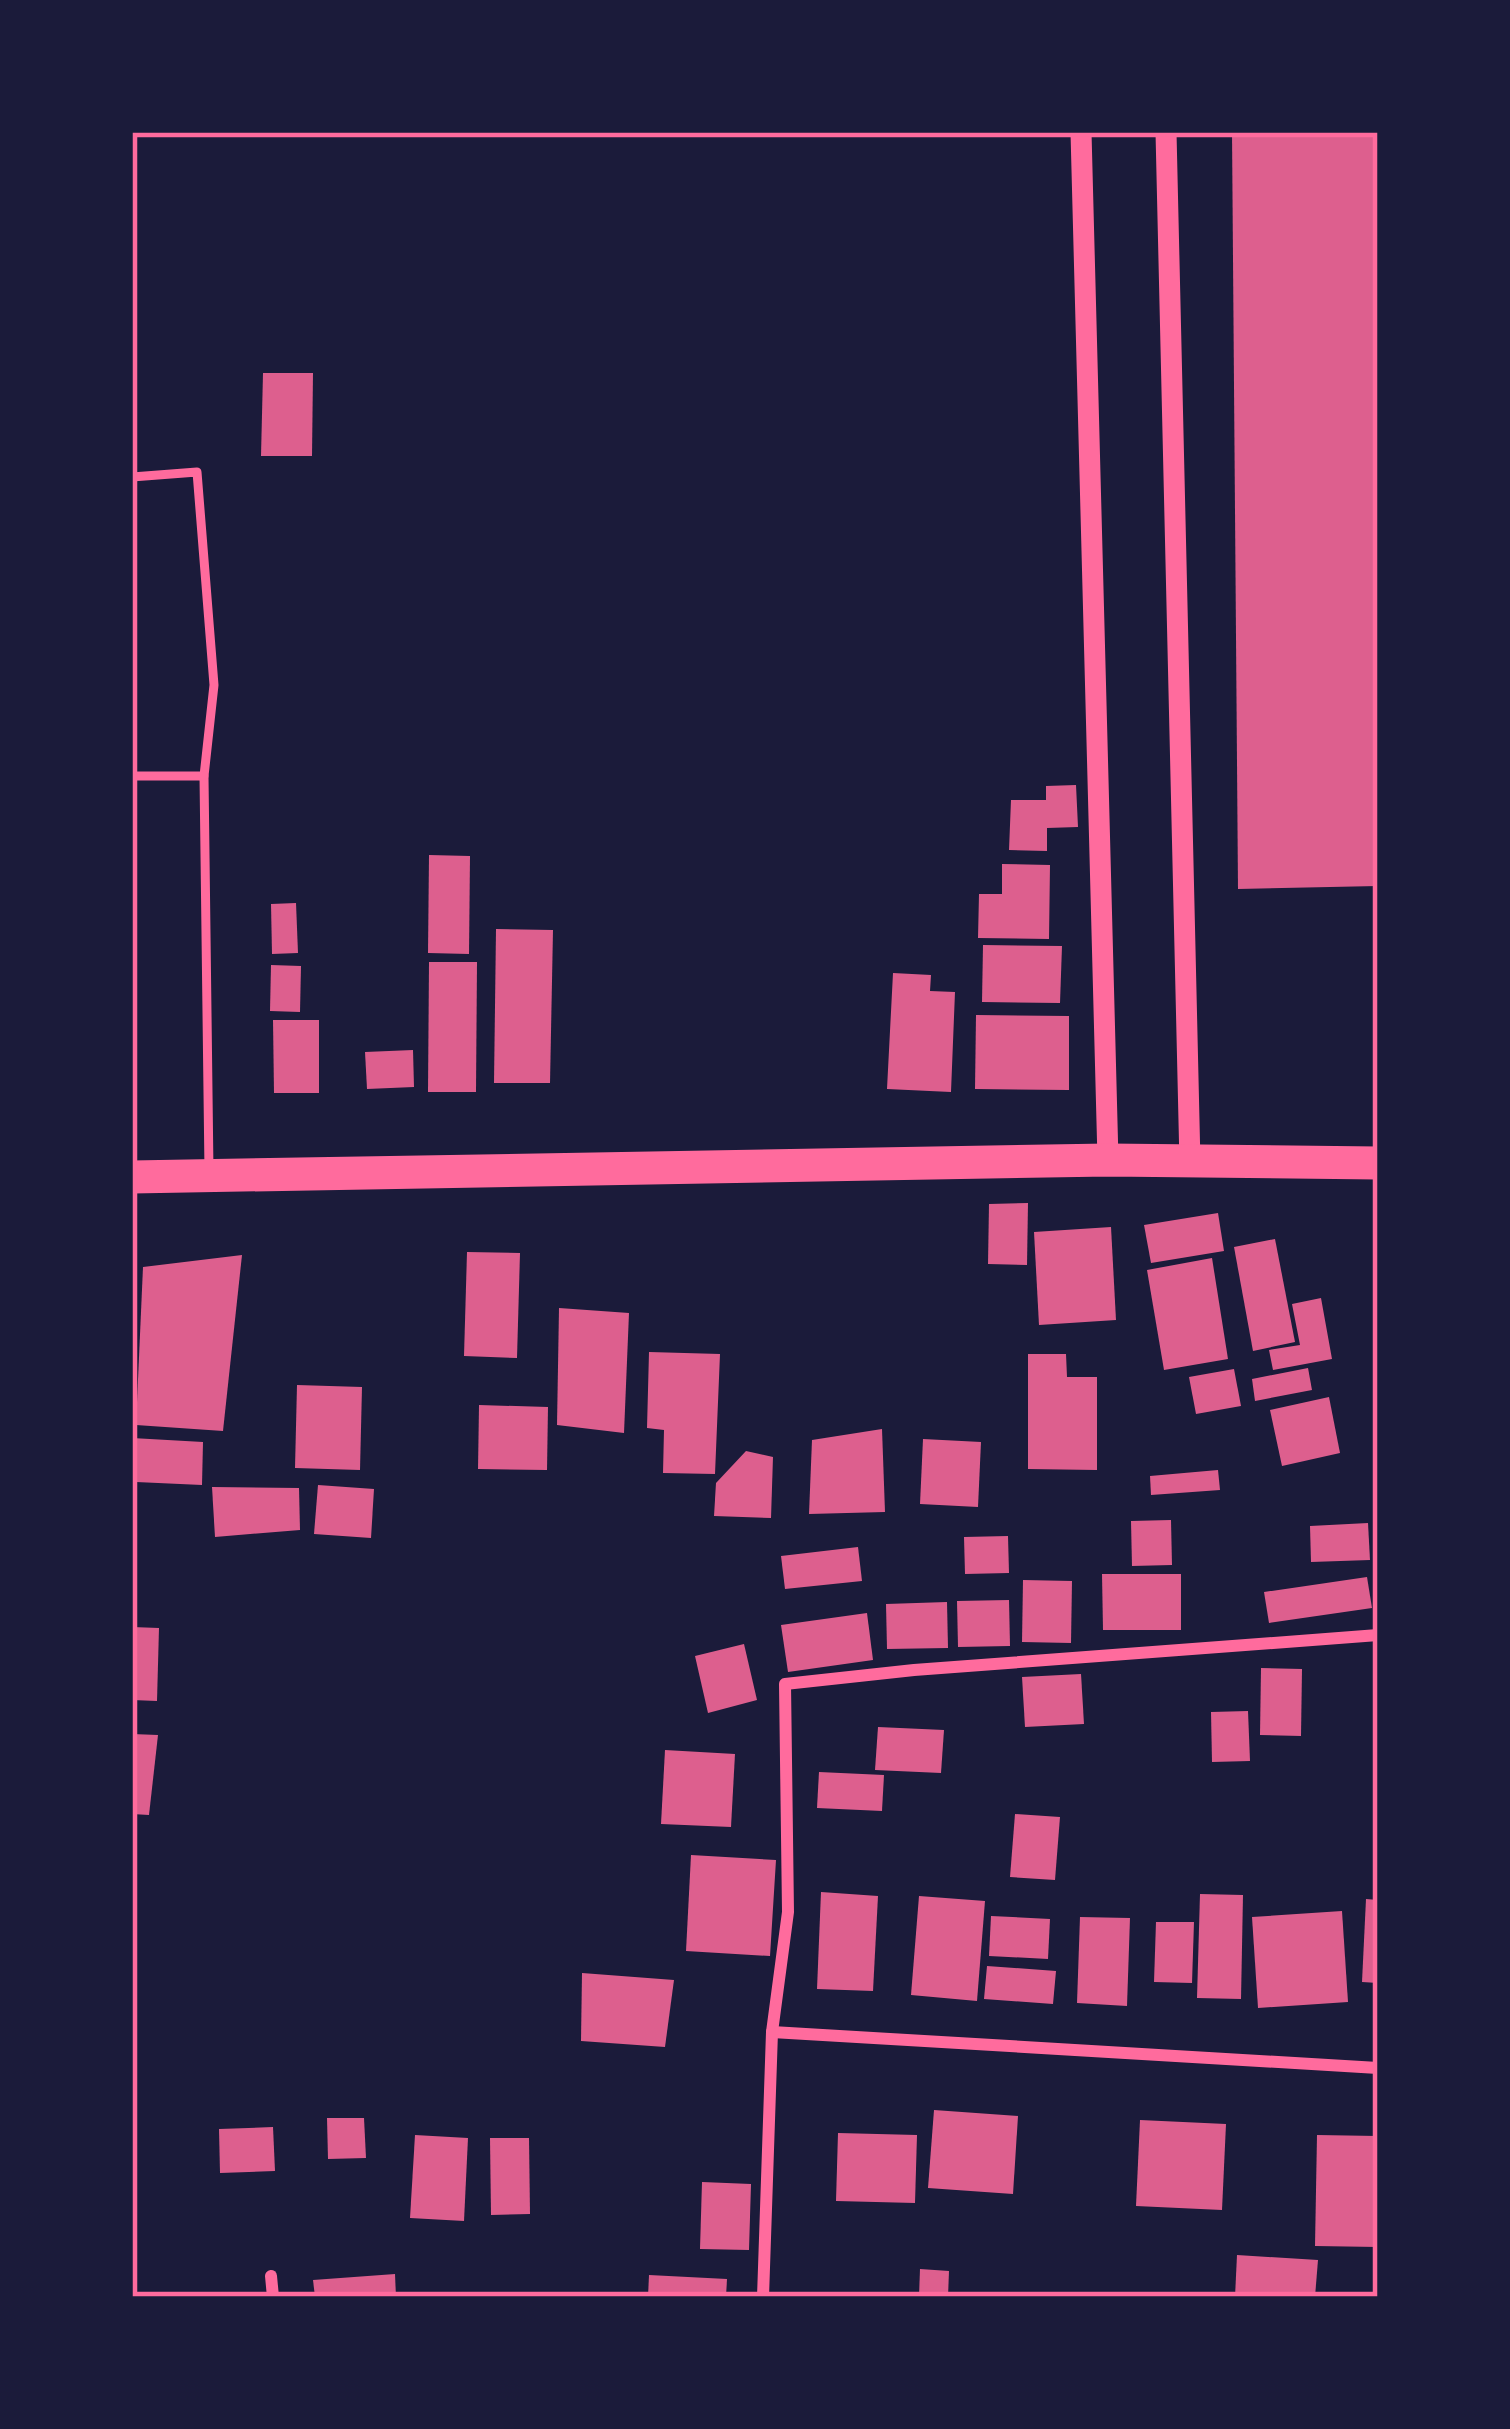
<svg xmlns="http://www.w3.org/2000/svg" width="1510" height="2429" viewBox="0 0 1510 2429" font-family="Signika,sans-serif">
<rect width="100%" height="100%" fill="#1b1b3a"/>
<g fill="#dd5f8e">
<polygon points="1232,132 1378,132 1378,886 1238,889"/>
<polygon points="263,373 313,373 312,456 261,456"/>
<polygon points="1076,785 1078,827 1047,828 1047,851 1009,850 1011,800 1046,800 1046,786"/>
<polygon points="429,855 470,856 469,954 428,953"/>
<polygon points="1002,864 1050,865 1049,939 978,938 979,894 1002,894"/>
<polygon points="296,903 298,953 272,954 271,904"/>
<polygon points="496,929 553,930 550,1083 494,1083"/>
<polygon points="983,945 1062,946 1060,1003 982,1002"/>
<polygon points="429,962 477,962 476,1092 428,1092"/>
<polygon points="271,965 301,966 300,1012 270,1011"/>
<polygon points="893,973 931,975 930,991 955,992 951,1092 887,1089"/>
<polygon points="976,1015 1069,1016 1069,1090 975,1089"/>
<polygon points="273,1020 319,1020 319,1093 274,1093"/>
<polygon points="413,1050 414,1087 367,1089 365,1052"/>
<polygon points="1028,1203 1027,1265 988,1264 989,1204"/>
<polygon points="1218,1213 1224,1251 1151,1263 1144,1225"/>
<polygon points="1111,1227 1116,1320 1039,1325 1034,1232"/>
<polygon points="1275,1239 1295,1342 1253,1351 1234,1247"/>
<polygon points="467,1252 520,1253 517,1358 464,1356"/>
<polygon points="242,1255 223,1431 136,1425 143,1267"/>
<polygon points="1212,1258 1228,1359 1164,1370 1147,1270"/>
<polygon points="1321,1298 1332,1359 1273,1370 1269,1350 1300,1345 1292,1304"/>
<polygon points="559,1308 629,1313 624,1433 557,1425"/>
<polygon points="649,1352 720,1354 715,1474 663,1473 664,1430 647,1428"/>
<polygon points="1028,1354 1066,1354 1067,1377 1097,1377 1097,1470 1028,1469"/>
<polygon points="1308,1368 1312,1390 1255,1401 1252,1379"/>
<polygon points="1234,1369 1241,1406 1196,1414 1189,1377"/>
<polygon points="297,1385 362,1387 360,1470 295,1468"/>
<polygon points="1329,1397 1340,1453 1282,1466 1270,1410"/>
<polygon points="479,1405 548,1407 547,1470 478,1469"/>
<polygon points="882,1429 885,1512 809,1514 812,1440"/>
<polygon points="132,1438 203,1442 202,1485 136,1482"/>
<polygon points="923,1439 981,1442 978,1507 920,1504"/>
<polygon points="746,1451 773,1457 771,1518 714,1516 716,1483"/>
<polygon points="1218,1470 1220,1490 1151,1495 1150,1476"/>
<polygon points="318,1485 374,1489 371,1538 314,1534"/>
<polygon points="212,1487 299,1488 300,1530 215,1537"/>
<polygon points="1171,1520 1172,1565 1132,1566 1131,1521"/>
<polygon points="1368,1523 1370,1560 1311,1562 1310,1526"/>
<polygon points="1008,1536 1009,1573 965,1574 964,1537"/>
<polygon points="858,1547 862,1581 785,1589 781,1556"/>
<polygon points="1102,1574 1181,1574 1181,1630 1103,1630"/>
<polygon points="1367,1577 1372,1608 1269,1623 1264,1592"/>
<polygon points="1023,1580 1072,1581 1071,1643 1022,1642"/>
<polygon points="1009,1600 1010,1646 958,1647 957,1601"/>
<polygon points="947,1602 948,1648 887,1649 886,1604"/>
<polygon points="867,1613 873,1660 788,1672 781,1625"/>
<polygon points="132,1627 159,1628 157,1701 132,1700"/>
<polygon points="744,1644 757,1700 708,1713 695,1656"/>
<polygon points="1261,1668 1302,1669 1301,1736 1260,1735"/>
<polygon points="1081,1674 1084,1724 1025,1727 1022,1677"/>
<polygon points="1248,1711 1250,1761 1212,1762 1211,1712"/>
<polygon points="878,1727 944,1730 941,1773 875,1770"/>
<polygon points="132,1734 158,1735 149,1815 132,1814"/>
<polygon points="665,1750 735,1754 731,1827 661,1824"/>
<polygon points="819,1772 884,1775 882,1811 817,1808"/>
<polygon points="1015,1814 1060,1817 1055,1880 1010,1877"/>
<polygon points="691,1855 776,1860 770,1956 686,1951"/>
<polygon points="821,1892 878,1896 873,1991 817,1989"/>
<polygon points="1200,1894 1243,1895 1241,1999 1197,1998"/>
<polygon points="919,1896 985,1901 977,2001 911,1995"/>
<polygon points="1366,1899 1378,1900 1378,1983 1362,1982"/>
<polygon points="1342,1911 1348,2002 1258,2008 1252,1917"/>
<polygon points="991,1916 1050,1919 1048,1959 989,1956"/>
<polygon points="1080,1917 1130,1918 1127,2006 1077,2003"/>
<polygon points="1156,1922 1194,1922 1192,1983 1154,1982"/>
<polygon points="987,1966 1056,1971 1053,2004 984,1999"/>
<polygon points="582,1973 674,1980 665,2047 581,2041"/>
<polygon points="934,2110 1018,2116 1013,2194 928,2188"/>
<polygon points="327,2118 364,2118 366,2158 328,2159"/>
<polygon points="1140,2120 1226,2124 1222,2210 1136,2206"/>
<polygon points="273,2127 275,2171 220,2173 219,2129"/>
<polygon points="838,2133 917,2135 915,2203 836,2201"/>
<polygon points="415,2135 468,2138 464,2221 410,2218"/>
<polygon points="1317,2135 1378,2136 1378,2247 1315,2246"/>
<polygon points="490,2138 529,2138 530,2214 491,2215"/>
<polygon points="702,2182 751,2184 749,2250 700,2249"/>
<polygon points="1237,2255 1318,2260 1315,2297 1235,2297"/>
<polygon points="920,2269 949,2271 948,2297 919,2297"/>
<polygon points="395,2274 396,2297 315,2297 313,2280"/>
<polygon points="649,2275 727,2279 726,2297 648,2297"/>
</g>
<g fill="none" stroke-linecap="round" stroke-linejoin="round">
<g stroke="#ff6b9d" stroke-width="9">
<polyline points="132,477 197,472 214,685 204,776 209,1171"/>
<polyline points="132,776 204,776"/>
</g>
<g stroke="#ff6b9d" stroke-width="12">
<polyline points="772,2032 1378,2068"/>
<polyline points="271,2276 273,2297"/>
<polyline points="763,2297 772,2032 788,1912 785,1684 914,1670 1378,1635"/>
</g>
<g stroke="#ff6b9d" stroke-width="21">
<polyline points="1081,132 1108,1160"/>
<polyline points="1166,132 1190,1164"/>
</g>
<polyline stroke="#ff6b9d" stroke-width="33" points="132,1177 1108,1160 1378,1163"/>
</g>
<rect width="1510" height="2429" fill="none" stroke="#1b1b3a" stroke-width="270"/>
<rect x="135" y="135" width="1240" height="2159" fill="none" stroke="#ff6b9d" stroke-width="4.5"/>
</svg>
